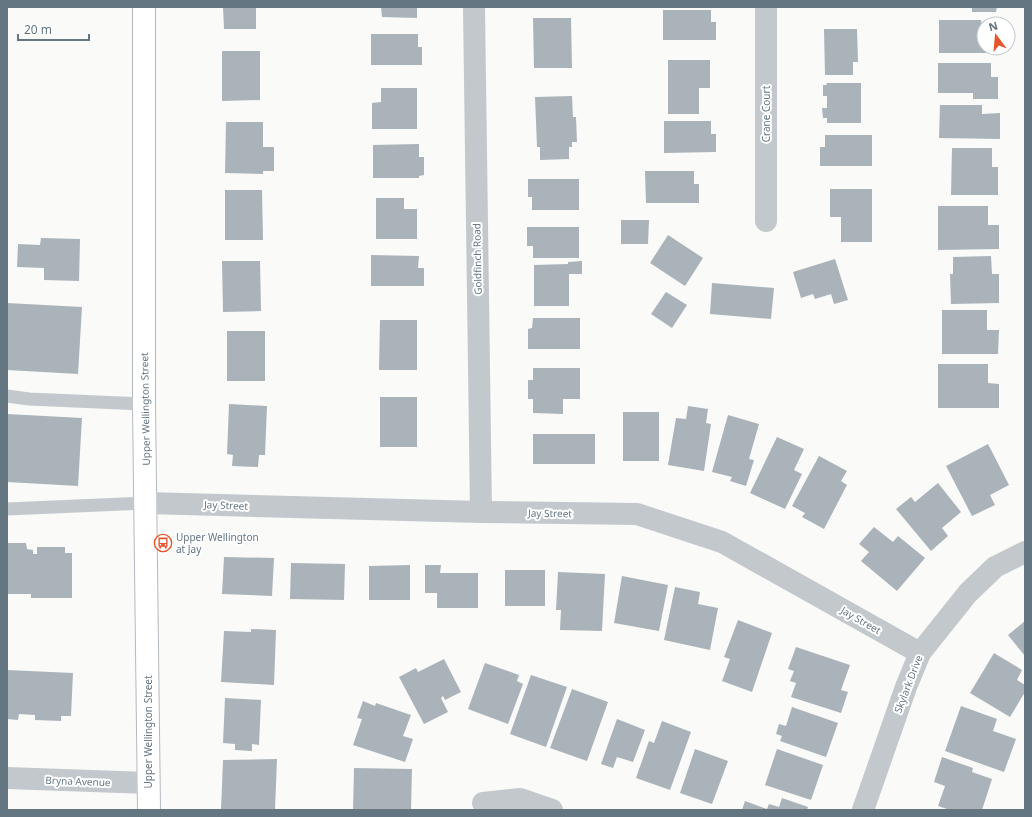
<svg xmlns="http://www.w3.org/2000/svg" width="1032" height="817" viewBox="0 0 1032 817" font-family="'Noto Sans',sans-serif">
<rect width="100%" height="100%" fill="#fafaf8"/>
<g fill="#aab3b9">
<polygon points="223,7 256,7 256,29 224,29"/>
<polygon points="381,7 417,7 417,18 382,17"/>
<polygon points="972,7 997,7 996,12 972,12"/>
<polygon points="663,10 711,10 711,22 716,22 716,40 663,40"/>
<polygon points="533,18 571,18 572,68 534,68"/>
<polygon points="939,20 981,20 982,27 984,27 984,48 998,48 998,53 939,53"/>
<polygon points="824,29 857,29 858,62 853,62 853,75 825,75"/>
<polygon points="371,34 418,34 418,47 422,47 422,65 371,65"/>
<polygon points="222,51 260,51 260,100 222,101"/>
<polygon points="668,60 710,60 710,88 699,88 699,114 668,114"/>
<polygon points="938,63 991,63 991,77 998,77 998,99 973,99 973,93 938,93"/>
<polygon points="826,83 861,83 861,123 827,123 827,118 823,118 822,108 827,108 827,96 823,96 823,85 827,85"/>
<polygon points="381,88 417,88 417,129 372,129 372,103 381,102"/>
<polygon points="572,96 573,117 576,117 577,142 572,142 572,147 569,147 569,159 540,160 540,147 537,147 535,97"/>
<polygon points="940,105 982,105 982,114 1000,113 1000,139 939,138"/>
<polygon points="664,121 711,121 711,134 716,134 716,152 664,153"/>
<polygon points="226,122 263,122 263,147 274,147 274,171 263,171 263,174 225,173"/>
<polygon points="825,135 872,135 872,166 820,166 820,147 825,147"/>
<polygon points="419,144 419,157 424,157 424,175 419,176 419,178 373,178 373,145"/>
<polygon points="952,148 992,148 992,167 998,167 998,195 951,195"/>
<polygon points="645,171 694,171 694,184 699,184 699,203 646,203"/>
<polygon points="528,179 579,179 579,210 532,210 532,197 528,197"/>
<polygon points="830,189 872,189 872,242 841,242 841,217 830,217"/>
<polygon points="225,190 262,190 263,240 225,240"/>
<polygon points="376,198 404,198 404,209 417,209 417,239 376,239"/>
<polygon points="938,206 988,206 988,225 999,225 999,249 938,250"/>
<polygon points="621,220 649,220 648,244 621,244"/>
<polygon points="527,227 579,227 579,258 533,258 533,246 527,246"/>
<polygon points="668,235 703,258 685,286 650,263"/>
<polygon points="41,238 80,239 79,281 44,280 44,268 17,267 18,244 40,245"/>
<polygon points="371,255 419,256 418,268 424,268 424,286 371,286"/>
<polygon points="991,256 992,274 999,274 999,303 951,304 950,274 953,274 953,257"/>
<polygon points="835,259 848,300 834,304 831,294 815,299 813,294 801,298 793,272"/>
<polygon points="222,261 260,261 261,311 223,312"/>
<polygon points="582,261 582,274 569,274 569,306 534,306 534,265 568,264 568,262"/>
<polygon points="712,283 774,288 771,319 710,314"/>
<polygon points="666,292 687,305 672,328 651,314"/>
<polygon points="7,303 82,307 78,374 7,370"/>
<polygon points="942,310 987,310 987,330 999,330 998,354 942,354"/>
<polygon points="533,318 580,318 580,349 528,349 528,329 532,328"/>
<polygon points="380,320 417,320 417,370 379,370"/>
<rect x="227" y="331" width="38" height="50"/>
<polygon points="938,364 988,364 988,383 999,384 999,408 938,408"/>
<polygon points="533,368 580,368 580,399 563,399 563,414 533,413 533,399 528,399 528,380 533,380"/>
<rect x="380" y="397" width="37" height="50"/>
<polygon points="229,404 267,406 265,455 259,455 258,467 232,466 233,455 227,454"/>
<polygon points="688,406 708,409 706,423 711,424 704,471 668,465 676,418 686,419"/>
<rect x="623" y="412" width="36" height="49"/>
<polygon points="7,414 82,418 78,486 7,482"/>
<polygon points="728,415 759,424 749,459 754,460 746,486 730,481 732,477 712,472"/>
<rect x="533" y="434" width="62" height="30"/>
<polygon points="777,437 804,449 794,470 802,474 785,509 750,493"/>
<polygon points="988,444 1009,485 990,495 995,505 972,516 946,466"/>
<polygon points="819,456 847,471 841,481 847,485 824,529 802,517 805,513 792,506"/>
<polygon points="938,483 961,512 942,528 948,536 931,551 896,509 911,497 915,502"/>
<polygon points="874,527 893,542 898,536 925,558 897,591 861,561 869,552 859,544"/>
<polygon points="7,543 26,543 27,549 33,550 33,554 37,554 37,547 65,547 65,553 72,553 72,598 31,598 31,594 7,594"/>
<polygon points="224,557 274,558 272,596 222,594"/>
<polygon points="291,563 345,564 344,600 290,599"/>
<polygon points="410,565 410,600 369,600 369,566"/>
<polygon points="425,565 441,565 440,573 478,573 478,608 437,608 437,593 425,593"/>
<rect x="505" y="570" width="40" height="36"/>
<polygon points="558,572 605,574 602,631 560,630 561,610 556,610"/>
<polygon points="622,576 668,585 659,631 614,623"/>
<polygon points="675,587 700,592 698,604 718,608 710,650 664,640"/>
<polygon points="738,620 772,633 752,692 722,681 730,659 724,657"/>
<polygon points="1025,621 1025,656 1008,635"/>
<polygon points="251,629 276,630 274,685 221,682 224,631 251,632"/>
<polygon points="796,647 850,665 841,690 848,692 841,713 791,697 796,683 790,681 794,671 788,669"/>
<polygon points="994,653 1022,670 1017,680 1025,685 1025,692 1010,717 970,693"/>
<polygon points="444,659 461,692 445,700 443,696 441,698 448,712 424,724 399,677 416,668 418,672"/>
<polygon points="485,663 519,675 517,681 523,684 508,724 468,709"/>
<polygon points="7,670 73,673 71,716 61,716 61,721 35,720 35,715 19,714 18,720 7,719"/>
<polygon points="531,675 567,687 546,747 510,734"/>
<polygon points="572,689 608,702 587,761 550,748"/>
<polygon points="225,698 261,700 259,745 252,744 252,751 235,750 235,744 223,743"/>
<polygon points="363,701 375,706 376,703 411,715 403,736 413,739 405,762 353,745 362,719 357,718"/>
<polygon points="961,706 997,719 993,731 1016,739 1004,772 945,751"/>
<polygon points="792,707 838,723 826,757 780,741 782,736 776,734 779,724 786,726"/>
<polygon points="617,719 645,730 633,762 617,757 613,768 601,764"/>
<polygon points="662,721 691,732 670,790 636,778 649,741 654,743"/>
<polygon points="695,749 728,761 712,804 680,793"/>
<polygon points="777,749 823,765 811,800 765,785"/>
<polygon points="942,757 973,768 972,772 992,779 982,810 950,810 938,806 945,786 934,782"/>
<polygon points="277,759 275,810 221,810 223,760"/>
<polygon points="354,768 412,769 411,810 353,810"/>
<polygon points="782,798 808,807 807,810 742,810 745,801 767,809 769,804 779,807"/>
</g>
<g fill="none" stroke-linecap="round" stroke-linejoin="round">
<defs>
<polyline id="secondary" points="144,7 144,404 149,810"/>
</defs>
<use href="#secondary" stroke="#b3babf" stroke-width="24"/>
<g stroke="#c3c8cc" stroke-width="13">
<polyline points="7,396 29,399 144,404"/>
<polyline points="7,509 146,503"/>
</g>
<g stroke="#c3c8cc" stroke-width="22">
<polyline points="474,7 481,512"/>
<polyline points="766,221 766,7"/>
<polyline points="146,503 481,512 637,514 722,542 920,653"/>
<polyline points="7,778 148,783"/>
<polyline points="483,803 520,799 552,810"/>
<polyline points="863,810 906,687 920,653 968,593 995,567 1025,552"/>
</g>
<use href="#secondary" stroke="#fff" stroke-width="22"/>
</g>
<defs>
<symbol id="bus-ring" viewBox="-11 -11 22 22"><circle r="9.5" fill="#fff" stroke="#e4572e" stroke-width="1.5"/><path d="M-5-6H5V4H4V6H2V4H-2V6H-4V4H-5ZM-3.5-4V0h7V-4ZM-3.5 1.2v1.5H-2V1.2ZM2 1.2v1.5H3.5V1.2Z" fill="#e4572e"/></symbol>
</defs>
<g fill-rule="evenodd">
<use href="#bus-ring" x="153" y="533" width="20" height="20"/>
</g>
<g text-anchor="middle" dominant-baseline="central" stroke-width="4" stroke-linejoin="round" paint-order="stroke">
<g font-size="10" fill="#657683" stroke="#fff">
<text transform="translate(766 114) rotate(-90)">Crane Court</text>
<text transform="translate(477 259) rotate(-91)">Goldfinch Road</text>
<text transform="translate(145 409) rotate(-91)">Upper Wellington Street</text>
<text transform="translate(226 505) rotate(2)">Jay Street</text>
<text transform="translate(550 513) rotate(1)">Jay Street</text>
<text transform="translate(861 620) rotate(30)">Jay Street</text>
<text transform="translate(908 684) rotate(-69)">Skylark Drive</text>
<text transform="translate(148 732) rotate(-90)">Upper Wellington Street</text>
<text transform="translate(78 781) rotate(2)">Bryna Avenue</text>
</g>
<g font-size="10" fill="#657683" stroke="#fff" text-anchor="start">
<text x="176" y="537">Upper Wellington<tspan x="176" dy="12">at Jay</tspan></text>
</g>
</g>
<rect width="1032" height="817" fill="none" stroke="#657683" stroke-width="16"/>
<g transform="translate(996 36) rotate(344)"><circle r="19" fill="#ffffff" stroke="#c1c8cd"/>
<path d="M0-3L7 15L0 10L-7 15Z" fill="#e4572e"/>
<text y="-6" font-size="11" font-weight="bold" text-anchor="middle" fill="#657683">N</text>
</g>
<path d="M18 34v6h71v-6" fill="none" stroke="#657683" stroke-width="2"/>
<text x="24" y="34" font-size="12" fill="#657683" stroke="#ffffff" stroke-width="3" paint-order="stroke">20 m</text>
</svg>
